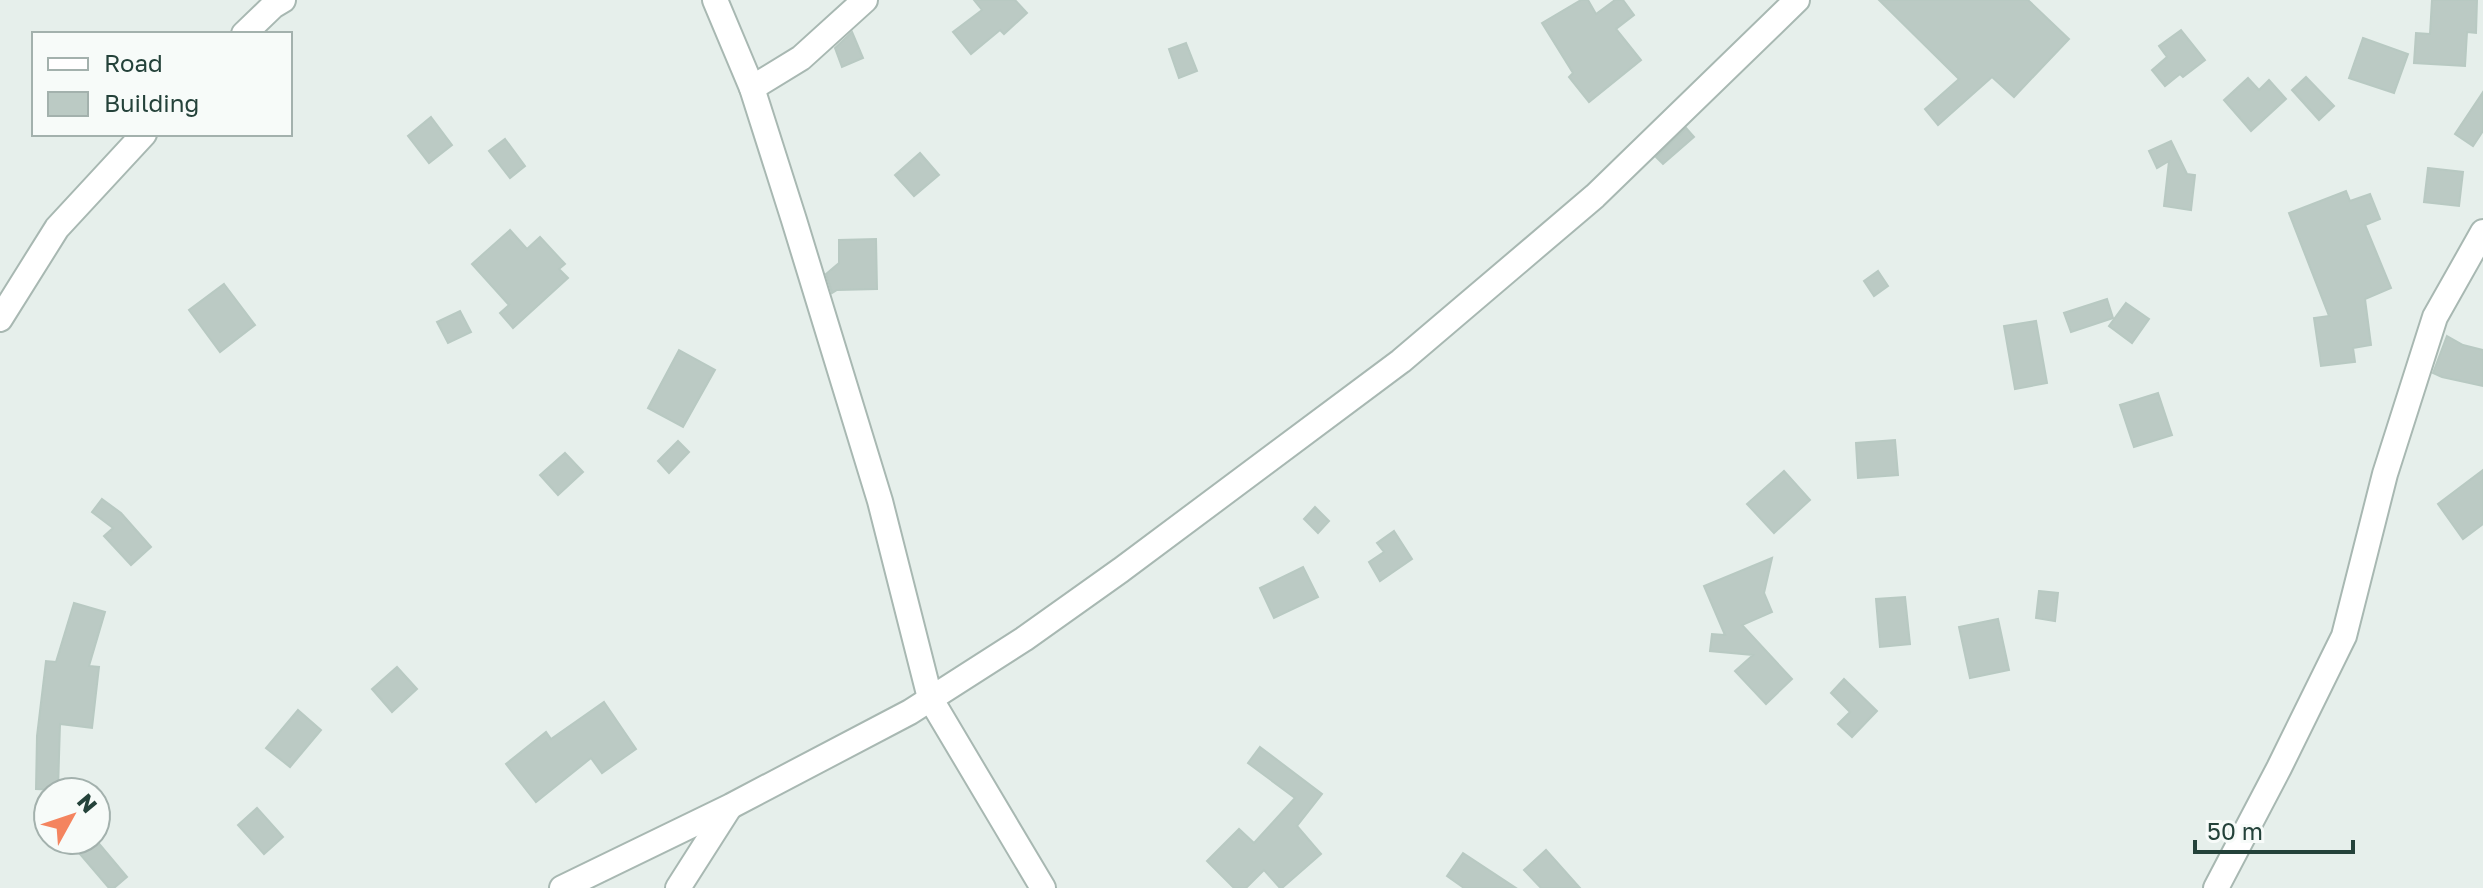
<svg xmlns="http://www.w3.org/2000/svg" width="2483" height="888" viewBox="0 0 2483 888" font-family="'Golos Text',sans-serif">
<rect width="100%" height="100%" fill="#e6efeb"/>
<g fill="#bbcac4" stroke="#b8c9c2" stroke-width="2">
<polygon points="974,0 1015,0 1027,13 1004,34 1000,30 971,54 953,32 982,10"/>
<polygon points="1581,0 1588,0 1596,14 1615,0 1623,0 1634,15 1616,29 1641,60 1589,102 1569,77 1573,73 1542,23"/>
<polygon points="1879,0 2028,0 2069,39 2014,97 1992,77 1938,125 1925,109 1959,79"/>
<polygon points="2432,0 2477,0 2476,33 2467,32 2465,66 2414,63 2416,33 2430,34"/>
<polygon points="2181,30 2205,60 2183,77 2180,74 2165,86 2152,70 2167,57 2159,46"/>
<polygon points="852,32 863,58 842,67 835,48"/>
<polygon points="2363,38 2408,54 2394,93 2349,78"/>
<polygon points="1186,43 1197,71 1179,78 1169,49"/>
<polygon points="2306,77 2334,106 2319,120 2292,90"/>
<polygon points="2248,78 2259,90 2269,80 2286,99 2251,131 2224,100"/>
<polygon points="2483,92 2483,131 2473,146 2455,134"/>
<polygon points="431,117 452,145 429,163 408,136"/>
<polygon points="1686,128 1694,137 1663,164 1656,157"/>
<polygon points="505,139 525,166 510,178 489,151"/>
<polygon points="2171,141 2187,174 2195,175 2191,210 2164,206 2169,161 2157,168 2149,151"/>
<polygon points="920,153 939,175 914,196 895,175"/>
<polygon points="2428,168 2463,172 2459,206 2424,202"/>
<polygon points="2346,191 2350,201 2370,194 2380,219 2365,225 2391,288 2365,299 2371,345 2353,348 2355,362 2321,366 2314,318 2329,316 2289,213"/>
<polygon points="510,230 527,249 540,237 565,264 559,269 568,278 513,328 500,313 509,305 472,264"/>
<polygon points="876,239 877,289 837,290 832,293 826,274 839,263 839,240"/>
<polygon points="1878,271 1888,286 1874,296 1864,281"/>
<polygon points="224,284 255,325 220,352 189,310"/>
<polygon points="2107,299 2113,318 2071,332 2064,313"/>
<polygon points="2126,303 2149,319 2132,343 2109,326"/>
<polygon points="460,311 471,332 448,343 437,322"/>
<polygon points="2036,321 2047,383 2015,389 2004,326"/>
<polygon points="2447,336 2463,345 2483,350 2483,386 2442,377 2433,373"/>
<polygon points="679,350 715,370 683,427 648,408"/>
<polygon points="2158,393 2172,435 2134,447 2120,405"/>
<polygon points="1895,440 1898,475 1858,478 1856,443"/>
<polygon points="678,441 689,452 669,473 658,461"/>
<polygon points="565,453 583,472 558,495 540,475"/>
<polygon points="2483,470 2483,524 2463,539 2438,504"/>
<polygon points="1784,471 1810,500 1774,533 1747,504"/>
<polygon points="102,499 121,513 151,547 131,565 104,536 113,528 92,512"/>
<polygon points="1315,507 1329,521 1318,533 1304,519"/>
<polygon points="1394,531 1412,559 1380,581 1369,562 1384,552 1377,543"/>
<polygon points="1772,558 1764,593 1772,612 1742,625 1792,679 1766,704 1735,671 1753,655 1710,651 1712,634 1725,635 1704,586"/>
<polygon points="1303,567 1318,597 1274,618 1260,588"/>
<polygon points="2039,591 2058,593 2055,621 2036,618"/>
<polygon points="1905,597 1910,644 1880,647 1876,599"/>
<polygon points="74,603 105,612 89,666 99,667 92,728 60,724 58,790 36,789 37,736 46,661 56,662"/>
<polygon points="1998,619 2009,670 1970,678 1959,627"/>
<polygon points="397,667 417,689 392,712 372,689"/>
<polygon points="1844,679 1877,711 1852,737 1838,724 1850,712 1831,693"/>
<polygon points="604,702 636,749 602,773 591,758 536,802 506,764 546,732 551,739"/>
<polygon points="298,710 321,730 290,767 266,748"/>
<polygon points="1260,747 1322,794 1297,826 1321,854 1282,888 1280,888 1264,870 1246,888 1234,888 1207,861 1239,829 1254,843 1295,798 1248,763"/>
<polygon points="257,808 283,837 264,854 238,825"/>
<polygon points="68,840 96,840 127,877 114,888 109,888"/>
<polygon points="1546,850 1580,888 1541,888 1524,870"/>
<polygon points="1463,853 1516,888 1464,888 1447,876"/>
</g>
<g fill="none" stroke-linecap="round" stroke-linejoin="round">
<defs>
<g id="minor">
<polyline points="715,0 752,88 794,220 880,501 930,698 1043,888"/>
<polyline points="244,34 273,6 283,0"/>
<polyline points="752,88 801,58 865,0"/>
<polyline points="0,319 57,228 144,134"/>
<polyline points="562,888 731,806 910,712 1024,639 1121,570 1401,361 1595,196 1797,0"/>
<polyline points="678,888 729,808"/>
<polyline points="2216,888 2279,768 2344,636 2385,474 2435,317 2483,232"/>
</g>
</defs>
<use href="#minor" stroke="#a8b8b2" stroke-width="28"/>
<use href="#minor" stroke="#fff" stroke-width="24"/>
</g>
<rect x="32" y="32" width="260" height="104" fill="#f7fbf9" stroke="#a3b1ad" stroke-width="2"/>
<rect x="48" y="58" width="40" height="12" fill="#ffffff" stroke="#a3b1ad" stroke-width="2"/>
<text x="104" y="72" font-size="24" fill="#24423a">Road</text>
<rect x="48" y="92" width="40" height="24" fill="#bbcac4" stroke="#a3b1ad" stroke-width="2"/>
<text x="104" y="112" font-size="24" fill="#24423a">Building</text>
<g transform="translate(72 816) rotate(50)"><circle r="38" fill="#f7fbf9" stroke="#a3b1ad" stroke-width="2"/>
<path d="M0-6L14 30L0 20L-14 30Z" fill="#f4845f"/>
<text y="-12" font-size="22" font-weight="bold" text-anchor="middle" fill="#24423a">N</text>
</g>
<path d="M2195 840v12h158v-12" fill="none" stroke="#24423a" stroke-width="4"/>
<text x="2207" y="840" font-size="24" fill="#24423a" stroke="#f7fbf9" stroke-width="6" paint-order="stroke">50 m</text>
</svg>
